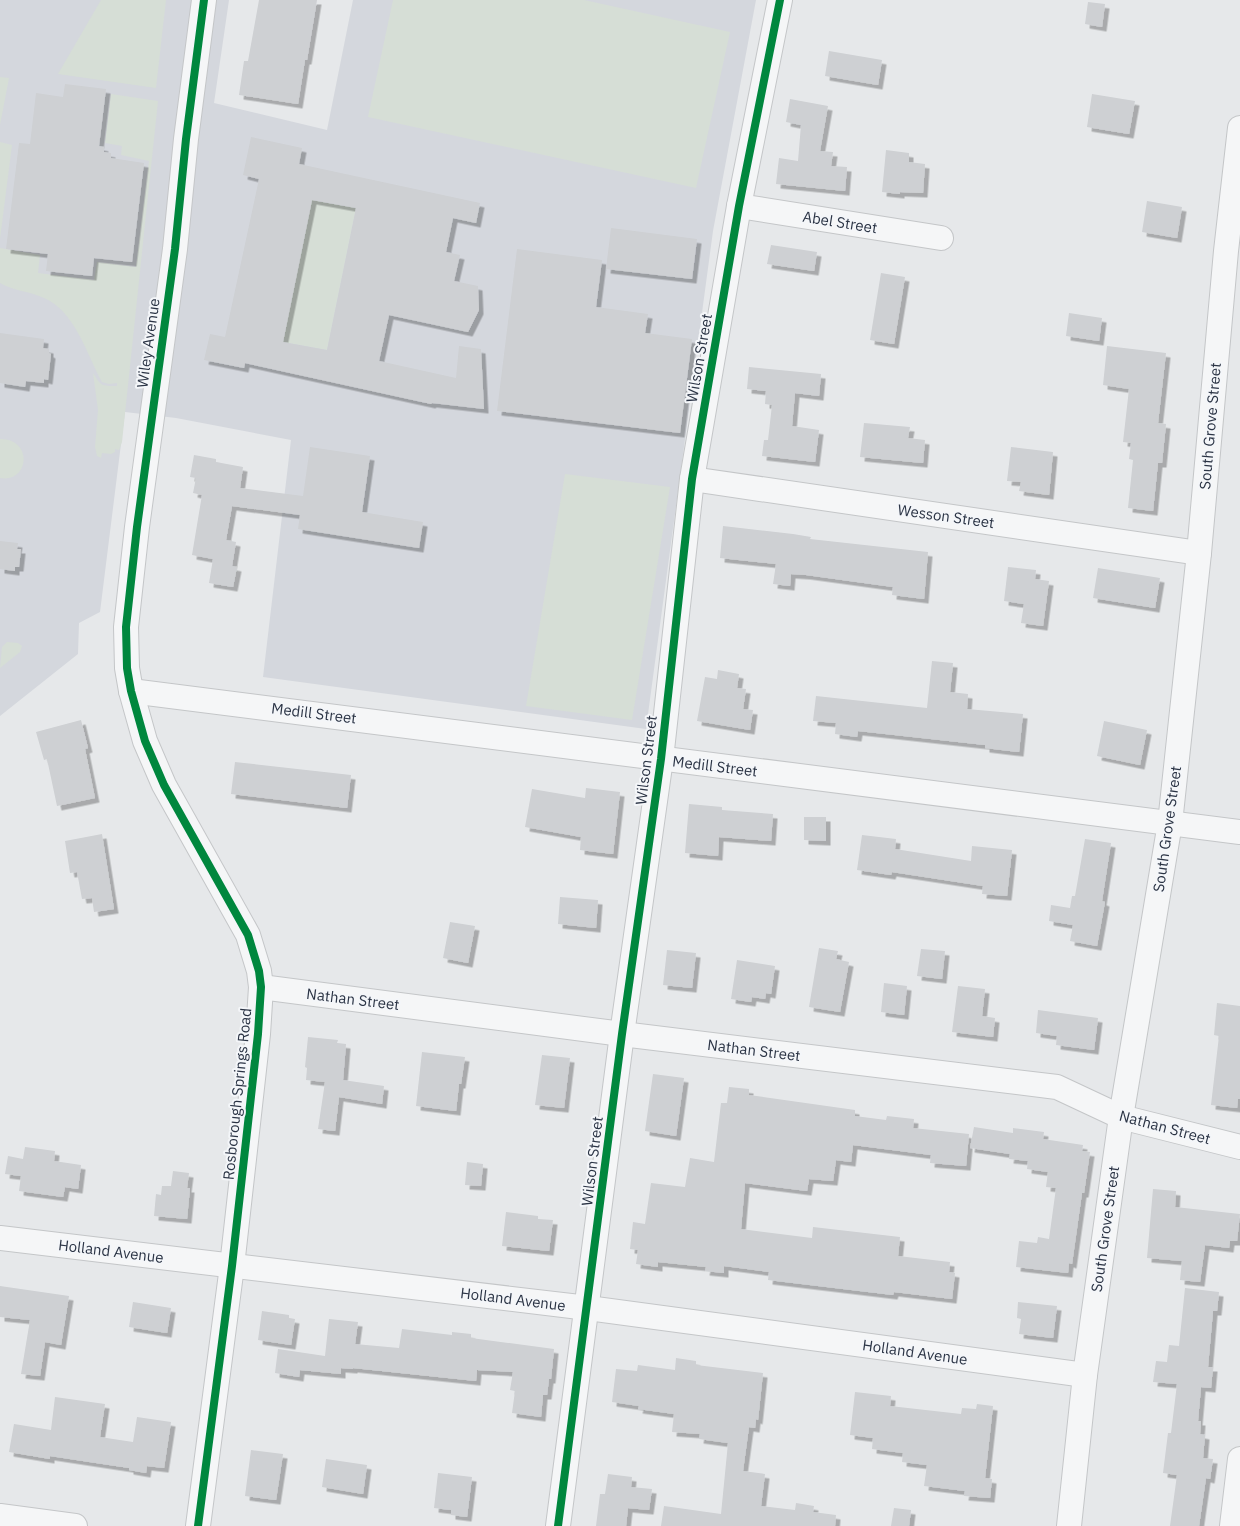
<svg xmlns="http://www.w3.org/2000/svg" width="1240" height="1526" viewBox="0 0 1240 1526" font-family="'IBM Plex Sans',sans-serif">
<defs>
<filter id="shadow"><feDropShadow dx="4.5" dy="4.5" stdDeviation="0" flood-color="#0004"/></filter>
</defs>
<rect width="100%" height="100%" fill="#e6e8ea"/>
<polygon fill="#d4d7dd" points="0,0 229,0 214,103 327,130 353,0 756,0 713,231 646,729 263,677 291,440 176,418 125,412 100,612 79,623 78,654 0,716"/>
<g fill="#d6ded6">
<polygon points="101,0 166,0 156,88 58,74"/>
<polygon points="393,0 584,0 730,32 696,188 368,117"/>
<polygon points="0,77 9,78 0,125"/>
<path d="M111,94l47,7 -36,341 -3,8 -4,-1v3l-4,2 -9,-1 -1,5 -4,-2 -2,-9 3,-37 -5,-37c8,13 8,13 24,13v-3l-8,1 -7,-2c-15,-27 -27,-71 -58,-84 -15,-7 -30,-7 -44,-15v-35l40,7 -2,18 56,7 3,-18 39,5 13,-106 -28,-6 1,-9 -17,-3z"/>
<polygon points="0,142 12,145 0,239"/>
<polygon points="312,200 356,208 327,350 283,342"/>
<path d="M0,439c33,-1 30,44 0,39z"/>
<polygon points="565,474 670,487 632,720 526,706"/>
<polygon points="7,642 18,643 22,646 20,652 0,668 2,647"/>
</g>
<g fill="#ced0d3" fill-rule="evenodd" filter="url(#shadow)">
<polygon points="259,0 317,0 307,60 305,60 298,104 239,95 244,61 248,61"/>
<polygon points="1088,2 1105,4 1102,27 1085,24"/>
<polygon points="829,51 882,60 878,85 825,76"/>
<polygon points="65,84 106,89 99,146 104,147 104,152 111,153 111,158 144,163 132,262 94,258 92,276 46,271 48,254 6,249 19,143 30,144 36,93 63,97"/>
<polygon points="1092,94 1135,101 1129,134 1087,127"/>
<polygon points="790,99 828,106 820,151 833,152 831,166 847,167 845,191 776,184 779,158 798,161 801,125 786,122"/>
<path d="M251,137l51,11 -3,16 181,39 -4,20 -23,-5 -7,34 14,3 -6,26 24,5 1,24 -11,22 -79,-17 -10,46 77,17 3,-32 22,3 3,60 -52,-6 -1,1 -186,-41 -1,5 -40,-8 6,-26 15,3 34,-158 -16,-4zM312,200l44,8 -29,142 -44,-8z"/>
<polygon points="886,150 909,153 909,162 925,164 923,193 900,192 900,194 882,192"/>
<polygon points="1147,201 1182,207 1177,238 1142,232"/>
<polygon points="611,228 697,239 692,279 606,269"/>
<polygon points="771,245 817,252 814,271 767,264"/>
<polygon points="517,249 602,260 596,307 648,314 645,333 692,339 680,433 497,411"/>
<polygon points="881,273 905,277 894,344 870,340"/>
<polygon points="1069,313 1102,318 1099,341 1066,336"/>
<polygon points="0,333 44,339 43,348 49,349 49,353 51,354 48,380 44,379 44,383 26,381 25,387 0,383"/>
<polygon points="1107,346 1166,353 1158,423 1166,424 1162,463 1158,463 1153,511 1128,508 1133,460 1129,459 1131,443 1123,442 1129,389 1103,385"/>
<polygon points="749,367 821,374 819,396 795,393 792,426 819,430 815,462 762,456 764,440 768,440 772,405 765,404 766,391 747,389"/>
<polygon points="864,423 910,427 908,438 925,440 923,463 860,457"/>
<polygon points="310,447 370,456 362,512 423,522 419,548 298,529 300,515 232,506 226,540 236,542 232,566 237,567 233,587 209,583 213,559 192,555 202,495 193,493 196,478 190,477 194,455 216,459 216,462 243,467 240,488 303,496"/>
<polygon points="1011,447 1053,452 1049,495 1019,491 1021,482 1007,481"/>
<polygon points="723,526 793,534 811,537 810,539 928,552 924,599 892,595 893,587 806,575 791,574 790,586 773,584 776,564 720,558"/>
<polygon points="0,541 18,543 17,549 21,549 19,567 15,567 15,571 0,569"/>
<polygon points="1008,567 1036,570 1035,579 1049,581 1043,626 1021,623 1024,604 1004,601"/>
<polygon points="1098,568 1160,578 1155,608 1093,598"/>
<polygon points="932,661 953,663 950,692 968,694 967,709 1023,714 1019,752 985,748 985,745 858,731 857,737 835,734 836,723 813,721 816,696 927,708"/>
<polygon points="718,670 739,674 737,688 746,689 743,709 753,710 750,730 697,721 705,677 717,679"/>
<polygon points="81,720 88,748 85,749 95,798 57,806 47,759 44,760 36,732"/>
<polygon points="1104,721 1147,730 1140,765 1097,756"/>
<polygon points="235,762 351,775 347,808 231,794"/>
<polygon points="586,788 620,792 613,854 580,850 581,837 525,827 532,789 585,798"/>
<polygon points="689,804 722,807 722,810 773,814 771,841 719,837 718,856 685,853"/>
<polygon points="804,817 826,817 826,841 804,840"/>
<polygon points="102,834 114,909 94,912 92,898 82,899 77,872 70,873 65,841"/>
<polygon points="862,835 896,839 895,849 971,861 972,846 1012,850 1007,896 982,894 983,886 892,872 891,875 857,870"/>
<polygon points="1085,839 1111,843 1102,901 1105,902 1097,946 1070,941 1073,925 1049,921 1051,905 1070,908 1072,896 1075,896"/>
<polygon points="560,897 598,900 596,928 558,924"/>
<polygon points="450,922 475,926 468,963 443,958"/>
<polygon points="819,948 838,951 836,959 849,962 840,1012 809,1007"/>
<polygon points="921,949 945,951 942,979 917,976"/>
<polygon points="667,950 696,953 692,988 663,985"/>
<polygon points="737,960 775,966 771,994 766,993 765,999 752,997 751,1002 731,999"/>
<polygon points="884,983 907,986 904,1015 881,1012"/>
<polygon points="958,986 985,989 982,1016 995,1018 993,1037 952,1032"/>
<polygon points="1217,1003 1240,1006 1240,1099 1238,1099 1237,1108 1211,1105 1219,1036 1214,1035"/>
<polygon points="1038,1010 1098,1018 1094,1050 1056,1045 1057,1036 1036,1033"/>
<polygon points="308,1037 338,1040 337,1043 346,1044 343,1080 384,1086 382,1104 339,1097 335,1131 318,1129 325,1082 306,1080 307,1068 305,1067"/>
<polygon points="422,1052 465,1057 461,1084 459,1084 456,1111 416,1106"/>
<polygon points="542,1055 570,1058 564,1108 535,1105"/>
<polygon points="653,1074 684,1078 676,1136 645,1131"/>
<polygon points="729,1087 749,1089 749,1095 855,1110 855,1116 886,1120 887,1116 914,1119 913,1128 969,1134 966,1166 930,1163 931,1155 853,1145 851,1162 836,1160 833,1181 809,1179 807,1191 745,1183 741,1229 812,1238 813,1227 900,1237 898,1256 950,1262 949,1272 955,1273 952,1299 894,1292 893,1295 768,1280 769,1272 724,1266 724,1273 705,1271 706,1267 658,1262 658,1267 636,1264 638,1250 630,1249 633,1222 645,1224 651,1183 685,1187 690,1158 714,1162 721,1103 727,1103"/>
<polygon points="974,1127 1013,1133 1013,1128 1044,1132 1043,1139 1083,1145 1082,1151 1090,1152 1084,1193 1082,1193 1072,1264 1069,1263 1068,1273 1016,1267 1019,1241 1037,1243 1038,1237 1049,1239 1056,1188 1046,1187 1048,1172 1027,1169 1028,1161 1009,1159 1010,1154 970,1148"/>
<polygon points="25,1147 55,1151 54,1161 81,1165 78,1189 65,1187 63,1197 19,1191 21,1176 5,1174 8,1156 23,1159"/>
<polygon points="467,1162 483,1164 481,1186 465,1185"/>
<polygon points="173,1171 189,1173 187,1188 190,1188 187,1219 154,1216 156,1194 161,1195 162,1186 171,1186"/>
<polygon points="1153,1189 1176,1191 1175,1207 1240,1214 1237,1241 1230,1241 1229,1248 1205,1245 1200,1282 1180,1280 1182,1261 1147,1258"/>
<polygon points="506,1212 538,1216 538,1219 553,1220 549,1251 502,1246"/>
<polygon points="0,1286 69,1296 61,1345 45,1342 40,1376 21,1374 30,1320 0,1317"/>
<polygon points="1185,1288 1219,1292 1217,1311 1213,1311 1208,1367 1213,1367 1211,1388 1201,1387 1198,1421 1201,1421 1200,1434 1205,1435 1203,1458 1213,1459 1210,1479 1206,1478 1199,1526 1170,1526 1177,1475 1163,1473 1168,1433 1171,1433 1177,1384 1153,1382 1156,1361 1167,1362 1169,1345 1179,1346"/>
<polygon points="133,1302 171,1308 167,1333 129,1327"/>
<polygon points="1018,1302 1057,1306 1053,1338 1019,1334 1021,1319 1017,1318"/>
<polygon points="262,1311 289,1315 289,1318 295,1319 291,1345 258,1340"/>
<polygon points="329,1319 358,1322 355,1344 399,1348 402,1329 452,1335 452,1332 471,1334 471,1338 554,1349 551,1379 549,1379 547,1395 543,1395 541,1417 512,1413 515,1391 510,1390 513,1372 477,1370 476,1381 353,1368 353,1369 341,1368 341,1374 300,1370 299,1377 275,1373 278,1349 325,1356"/>
<polygon points="676,1358 696,1361 696,1365 763,1373 758,1420 756,1419 755,1428 749,1427 743,1471 765,1474 761,1506 795,1510 796,1503 814,1506 813,1512 836,1515 835,1526 661,1526 664,1506 721,1514 728,1443 699,1439 700,1434 672,1432 674,1414 638,1409 639,1406 612,1402 616,1369 637,1371 638,1365 675,1370"/>
<polygon points="855,1392 891,1396 890,1406 961,1414 962,1408 976,1409 977,1404 993,1406 985,1478 992,1479 990,1498 964,1496 965,1491 924,1486 927,1465 902,1462 903,1453 872,1449 873,1438 850,1435"/>
<polygon points="55,1397 105,1404 100,1437 133,1442 137,1417 171,1422 164,1468 147,1466 146,1473 129,1470 129,1468 50,1456 50,1459 9,1452 14,1424 51,1430"/>
<polygon points="251,1450 283,1454 276,1500 245,1496"/>
<polygon points="326,1459 367,1465 363,1494 322,1487"/>
<polygon points="438,1473 472,1477 467,1517 451,1515 451,1510 434,1508"/>
<polygon points="608,1474 632,1477 631,1487 652,1489 649,1510 628,1508 626,1526 596,1526 600,1494 605,1494"/>
<polygon points="894,1508 911,1510 909,1526 891,1526"/>
</g>
<g fill="none" stroke-linecap="round" stroke-linejoin="round">
<defs>
<g id="minor">
<polyline points="739,206 941,238"/>
<polyline points="692,479 1199,553"/>
<polyline points="131,691 1240,832"/>
<polyline points="261,987 622,1034 1057,1087 1121,1117 1240,1147"/>
<polyline points="0,1238 588,1308 1085,1375"/>
<polyline points="0,1516 75,1526"/>
<polyline points="198,1526 232,1266 258,1034 261,987 259,971 248,935 164,785 145,741 131,691 127,668 126,627 137,527 175,249 186,139 204,0"/>
<polyline points="558,1526 622,1034 661,759 692,479 739,206 780,0"/>
<polyline points="1069,1526 1085,1375 1121,1117 1170,823 1199,553 1226,251 1240,128"/>
<polyline points="1232,1526 1240,1459"/>
</g>
</defs>
<use href="#minor" stroke="#c4c6c8" stroke-width="26"/>
<use href="#minor" stroke="#f5f6f7" stroke-width="24"/>
<defs>
<g id="cycleway">
<polyline points="198,1526 232,1266 258,1034 261,987 259,971 248,935 164,785 145,741 131,691 127,668 126,627 137,527 175,249 186,139 204,0"/>
<polyline points="558,1526 622,1034 661,759 692,479 739,206 780,0"/>
</g>
</defs>
<use href="#cycleway" stroke="#f4f6f9" stroke-width="11"/>
<use href="#cycleway" stroke="#00873e" stroke-width="8"/>
</g>
<g text-anchor="middle" dominant-baseline="central" stroke-width="4" stroke-linejoin="round" paint-order="stroke">
<g font-size="15" fill="#2b3445" stroke="#f4f6f9">
<text transform="translate(840 222) rotate(9)">Abel Street</text>
<text transform="translate(148 343) rotate(-82)">Wiley Avenue</text>
<text transform="translate(699 358) rotate(-80)">Wilson Street</text>
<text transform="translate(1210 426) rotate(-85)">South Grove Street</text>
<text transform="translate(946 516) rotate(8)">Wesson Street</text>
<text transform="translate(314 713) rotate(7)">Medill Street</text>
<text transform="translate(646 760) rotate(-83)">Wilson Street</text>
<text transform="translate(715 766) rotate(7)">Medill Street</text>
<text transform="translate(1167 829) rotate(-82)">South Grove Street</text>
<text transform="translate(353 999) rotate(7)">Nathan Street</text>
<text transform="translate(754 1050) rotate(7)">Nathan Street</text>
<text transform="translate(237 1094) rotate(-84)">Rosborough Springs Road</text>
<text transform="translate(1165 1127) rotate(15)">Nathan Street</text>
<text transform="translate(592 1161) rotate(-83)">Wilson Street</text>
<text transform="translate(1105 1229) rotate(-82)">South Grove Street</text>
<text transform="translate(111 1251) rotate(7)">Holland Avenue</text>
<text transform="translate(513 1299) rotate(7)">Holland Avenue</text>
<text transform="translate(915 1352) rotate(8)">Holland Avenue</text>
</g>
</g>
</svg>
